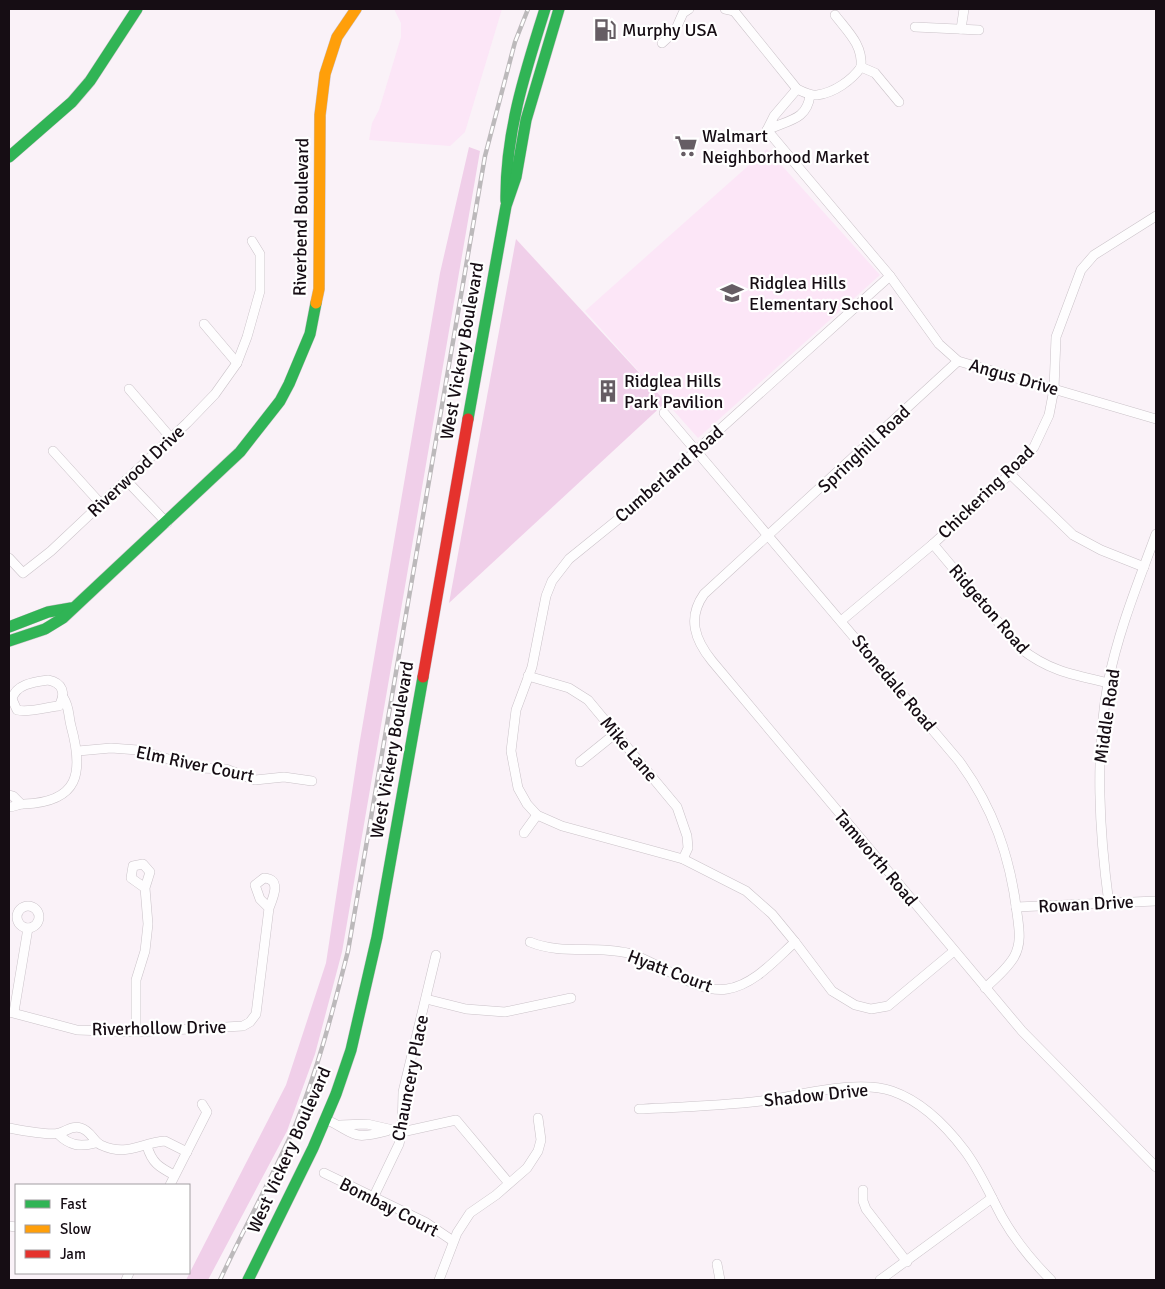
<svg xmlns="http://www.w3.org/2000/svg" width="1165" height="1289" viewBox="0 0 1165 1289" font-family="Signika,sans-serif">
<rect width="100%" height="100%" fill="#faf2f8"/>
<g fill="#fce6f7">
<polygon points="394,9 502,9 465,132 450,146 369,140 372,123 379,110 401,37 401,23"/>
<polygon points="767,149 880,275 698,438 585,311"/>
</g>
<g fill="#f0cfe9">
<polygon points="469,147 480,151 342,952 315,1054 287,1131 208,1280 186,1280 286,1085 326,963 359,746 440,273"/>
<polygon points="516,239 666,402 449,603"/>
</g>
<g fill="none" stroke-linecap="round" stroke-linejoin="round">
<defs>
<g id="street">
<path d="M725,9l9,2 63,78c6,3 13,7 20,6 17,-2 35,-15 44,-28"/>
<path d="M835,15c13,17 28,30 26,52"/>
<polyline points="915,27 979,30"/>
<polyline points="961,29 964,9"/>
<polyline points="662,43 675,31 683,13 689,9"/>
<polyline points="861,67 875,73 899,102"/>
<path d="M797,89l-23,27 -7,14c20,-10 40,-9 43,-35"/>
<polyline points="767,130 890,276 939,344 958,361 1156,419"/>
<polyline points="890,276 637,504 569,559 552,581 546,596 532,667 516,710 511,751 518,788 527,804 537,815 562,826 683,859 746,891 772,914 795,942 832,991 855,1005 871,1009 888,1006 954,951"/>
<polyline points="204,324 237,363"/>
<path d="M958,361l-254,233c-17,24 -9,46 8,67l310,370 134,136"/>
<polyline points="129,389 171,438"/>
<path d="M664,413l295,348c34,46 51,95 58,152 2,15 5,30 -3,44 -7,12 -19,22 -29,31"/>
<polyline points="53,451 101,504"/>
<polyline points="1010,474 1073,535 1101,550 1144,567"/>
<polyline points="126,480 167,523"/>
<path d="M933,544l87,104c29,23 53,27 89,35"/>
<polyline points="9,558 23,573 51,551 187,423 215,394 237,363 247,337 260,291 260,254 252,241"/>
<polyline points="841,621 933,544 1010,474 1034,447 1049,415 1054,389 1056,337 1081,270 1094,255 1156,216"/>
<polyline points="528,676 569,688 588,700 677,807 687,836 688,848 683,859"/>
<path d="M48,680c15,3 18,13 11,26 -14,1 -29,7 -42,4l-5,-11c4,-15 22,-17 36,-19z"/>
<polyline points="78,751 111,748 138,750 199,768 226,769 255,780 284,777 312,781"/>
<polyline points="580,762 616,733"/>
<polyline points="9,795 13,796 21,804"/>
<path d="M9,807c5,0 9,-3 15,-3 55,-2 60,-31 47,-78 -3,-11 -1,-18 -8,-29"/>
<polyline points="524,833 537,815"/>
<path d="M1109,904c-10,-74 -14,-148 -1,-221 10,-51 30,-100 48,-149"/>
<circle cx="28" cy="917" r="11"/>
<polyline points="1016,907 1156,901"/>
<path d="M530,942c31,13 65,3 98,11 30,8 68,41 99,36 27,-4 49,-30 68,-47"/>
<polyline points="426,999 466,1009 505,1012 571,998"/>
<path d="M9,1012l68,18 59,2 107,-6 7,-4 6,-8 13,-106c4,-10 13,-29 -5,-30l-9,7 5,14 9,9"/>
<polyline points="14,1012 28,928"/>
<polyline points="136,1032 136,980 145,951 148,924 145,888 150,872 143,864 133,866 131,878 145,888"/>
<path d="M639,1109c41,-2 81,-3 122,-8 38,-5 94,-22 131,-10 29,10 55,36 73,60 15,20 25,44 37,66 13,23 30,44 49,63"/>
<path d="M325,1119c32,14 24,22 62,12"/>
<polyline points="340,1125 367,1124 402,1132 456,1120 508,1182"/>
<path d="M9,1128c11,2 40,8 50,5 8,-2 13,-8 22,-5 10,3 12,13 20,17 26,12 39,-2 64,-4l22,11"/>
<path d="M58,1134c12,12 22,13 38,9"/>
<path d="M147,1146c5,17 12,21 27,29"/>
<polyline points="324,1173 425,1222 453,1241"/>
<polyline points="170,1185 207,1112 202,1104"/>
<polyline points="863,1190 863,1201 866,1209 907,1262"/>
<polyline points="374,1196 399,1144 402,1132 403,1092 436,955"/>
<polyline points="9,1226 16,1227"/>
<polyline points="717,1264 720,1280"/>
<polyline points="126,1280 129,1273"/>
<polyline points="439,1280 457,1233 470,1213 496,1195 527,1168 538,1151 541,1140 538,1118"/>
<polyline points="880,1280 992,1198"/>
</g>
<g id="fast">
<polyline points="9,157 72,102 90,81 137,9"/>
<path d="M506,201c-1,-67 19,-129 39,-192"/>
<polyline points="468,419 506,206 516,177 526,120 559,9"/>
<polyline points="9,627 48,612 71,608"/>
<polyline points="9,641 45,629 63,618 240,452 280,401 289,384 310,334 316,303"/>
<polyline points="248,1280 313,1148 336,1094 351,1050 377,937 423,677"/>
</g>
<polyline id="slow" points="316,303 319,289 320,115 325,74 337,37 356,9"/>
<polyline id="jam" points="423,677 468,419"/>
</defs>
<use href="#street" stroke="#cac2c8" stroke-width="10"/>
<use href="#fast" stroke="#cac2c8" stroke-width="12"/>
<use href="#slow" stroke="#cac2c8" stroke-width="12"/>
<use href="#jam" stroke="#cac2c8" stroke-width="12"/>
<use href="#street" stroke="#fefdfe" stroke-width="9"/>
<use href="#fast" stroke="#30b455" stroke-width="11"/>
<use href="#slow" stroke="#ff9f0a" stroke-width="11"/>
<use href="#jam" stroke="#e5322d" stroke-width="11"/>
<defs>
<path id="rail" d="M220,1280c24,-52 52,-102 75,-154 23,-57 38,-116 53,-175l137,-795 30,-114 13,-33"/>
</defs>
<use href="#rail" stroke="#bcb9bb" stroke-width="4.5"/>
<use href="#rail" stroke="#fff" stroke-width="2.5" stroke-dasharray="8" stroke-linecap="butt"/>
</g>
<defs>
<symbol id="fuel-bare" viewBox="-9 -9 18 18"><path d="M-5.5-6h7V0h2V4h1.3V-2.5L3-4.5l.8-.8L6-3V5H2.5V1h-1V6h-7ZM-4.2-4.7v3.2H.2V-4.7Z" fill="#665d64" stroke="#fff" stroke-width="2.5" paint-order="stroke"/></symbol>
<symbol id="supermarket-bare" viewBox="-9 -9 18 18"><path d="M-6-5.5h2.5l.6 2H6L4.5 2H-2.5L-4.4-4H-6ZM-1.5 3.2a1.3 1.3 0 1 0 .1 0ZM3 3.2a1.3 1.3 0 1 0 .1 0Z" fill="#665d64" stroke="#fff" stroke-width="2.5" paint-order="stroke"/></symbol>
<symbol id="school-bare" viewBox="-9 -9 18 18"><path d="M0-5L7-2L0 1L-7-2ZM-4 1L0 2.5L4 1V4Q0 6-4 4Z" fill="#665d64" stroke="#fff" stroke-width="2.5" paint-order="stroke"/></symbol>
<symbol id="building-bare" viewBox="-9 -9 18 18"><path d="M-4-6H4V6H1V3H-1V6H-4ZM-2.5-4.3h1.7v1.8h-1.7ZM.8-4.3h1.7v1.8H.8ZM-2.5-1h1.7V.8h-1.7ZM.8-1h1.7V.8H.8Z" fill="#665d64" stroke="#fff" stroke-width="2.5" paint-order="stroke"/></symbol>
</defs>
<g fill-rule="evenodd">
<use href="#fuel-bare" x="589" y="14" width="32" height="32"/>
<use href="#supermarket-bare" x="670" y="130" width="32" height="32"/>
<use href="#school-bare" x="716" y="277" width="32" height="32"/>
<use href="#building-bare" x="592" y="375" width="32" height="32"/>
</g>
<g text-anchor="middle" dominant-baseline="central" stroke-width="4.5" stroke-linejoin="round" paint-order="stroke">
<g font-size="18" fill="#160d14" stroke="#fff" text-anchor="start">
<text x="622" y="30">Murphy USA</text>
<text x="702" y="136">Walmart<tspan x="702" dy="21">Neighborhood Market</tspan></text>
<text x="749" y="283">Ridglea Hills<tspan x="749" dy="21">Elementary School</tspan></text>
<text x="624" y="381">Ridglea Hills<tspan x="624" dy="21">Park Pavilion</tspan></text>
</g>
<g font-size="18" fill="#160d14" stroke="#fff">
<text transform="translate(301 217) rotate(-89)">Riverbend Boulevard</text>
<text transform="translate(462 351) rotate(-80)">West Vickery Boulevard</text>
<text transform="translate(1014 377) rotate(16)">Angus Drive</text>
<text transform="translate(864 449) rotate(-43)">Springhill Road</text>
<text transform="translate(136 471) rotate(-43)">Riverwood Drive</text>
<text transform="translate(669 474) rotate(-41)">Cumberland Road</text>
<text transform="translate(986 492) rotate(-44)">Chickering Road</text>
<text transform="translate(989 609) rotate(49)">Ridgeton Road</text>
<text transform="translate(894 683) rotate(50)">Stonedale Road</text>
<text transform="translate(1107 716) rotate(-82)">Middle Road</text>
<text transform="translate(629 749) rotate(50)">Mike Lane</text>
<text transform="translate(392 750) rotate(-80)">West Vickery Boulevard</text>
<text transform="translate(195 764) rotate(12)">Elm River Court</text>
<text transform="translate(876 858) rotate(50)">Tamworth Road</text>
<text transform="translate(1086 904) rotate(-3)">Rowan Drive</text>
<text transform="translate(670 971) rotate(21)">Hyatt Court</text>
<text transform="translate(159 1028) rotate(-1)">Riverhollow Drive</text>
<text transform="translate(410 1078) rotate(-79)">Chauncery Place</text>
<text transform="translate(816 1095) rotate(-6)">Shadow Drive</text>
<text transform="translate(289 1150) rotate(-66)">West Vickery Boulevard</text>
<text transform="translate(389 1207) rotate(27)">Bombay Court</text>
</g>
</g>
<rect width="1165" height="1289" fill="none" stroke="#160d14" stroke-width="20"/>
<rect x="15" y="1184" width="175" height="90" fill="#ffffff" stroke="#a29ea1"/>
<rect x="25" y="1200" width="25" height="8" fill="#30b455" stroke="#a29ea1"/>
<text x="60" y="1209" font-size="15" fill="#160d14">Fast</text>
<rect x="25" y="1225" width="25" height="8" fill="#ff9f0a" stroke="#a29ea1"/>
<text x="60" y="1234" font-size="15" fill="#160d14">Slow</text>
<rect x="25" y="1250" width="25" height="8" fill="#e5322d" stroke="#a29ea1"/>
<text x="60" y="1259" font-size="15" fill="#160d14">Jam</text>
</svg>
